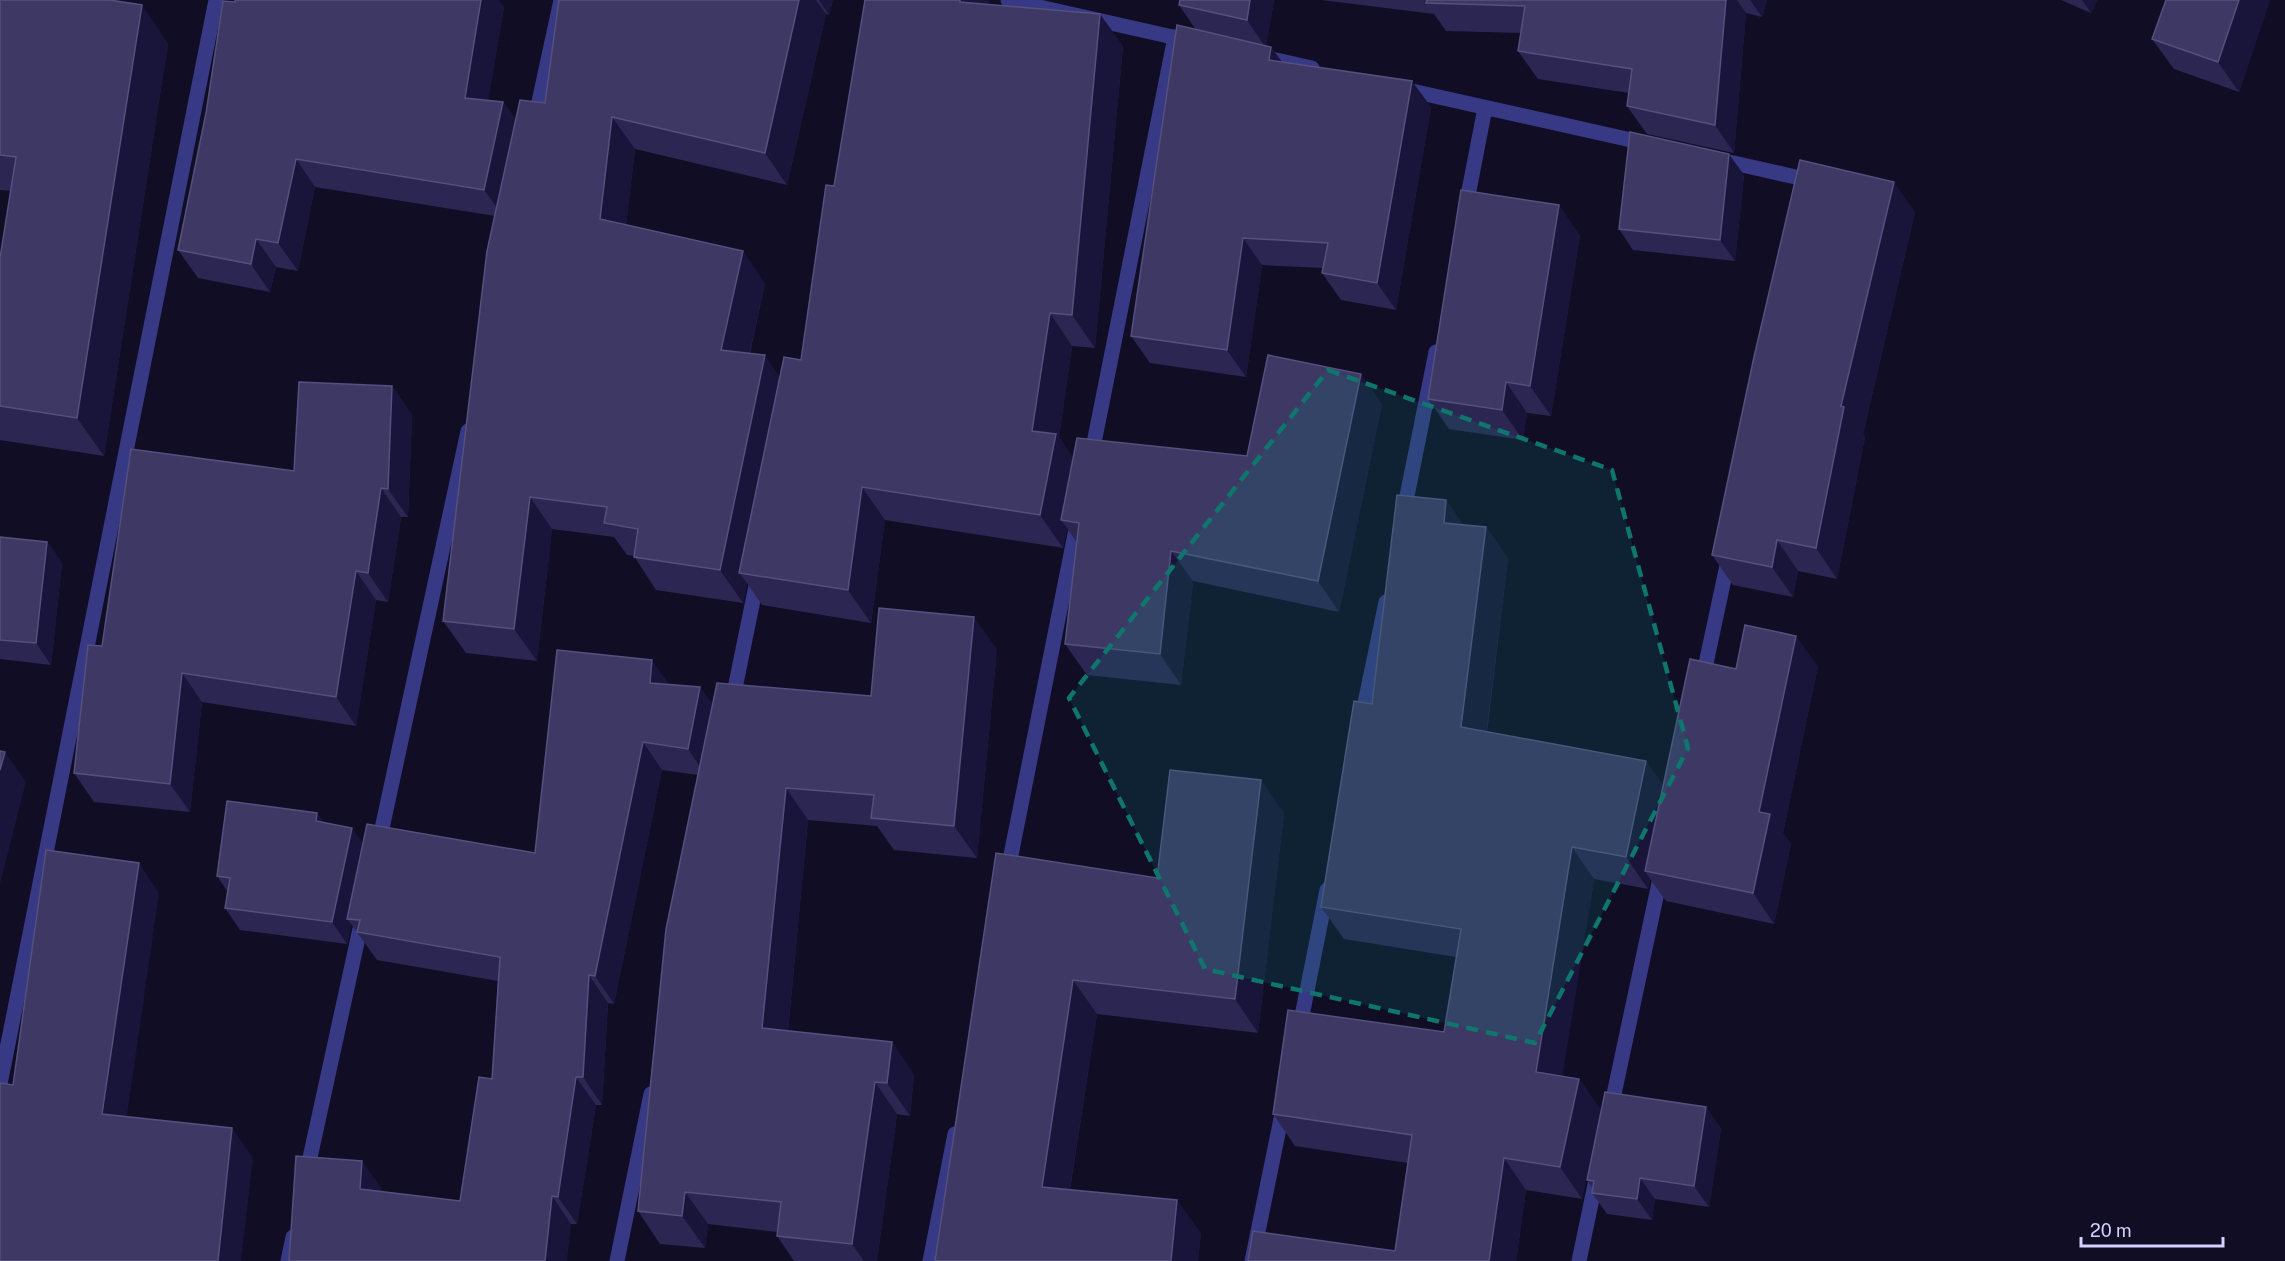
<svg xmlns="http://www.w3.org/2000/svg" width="2285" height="1261" viewBox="0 0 2285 1261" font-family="'Public Sans',sans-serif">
<rect width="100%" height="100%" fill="#100d25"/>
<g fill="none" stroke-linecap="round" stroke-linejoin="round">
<g stroke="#373985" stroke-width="15">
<polyline points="1008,0 1195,42"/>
<polyline points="1262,57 1312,68"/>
<polyline points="1403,89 1649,144"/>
<polyline points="535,120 561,0"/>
<polyline points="1716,159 1809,180 1808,186"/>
<polyline points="1465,211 1485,108"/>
<polyline points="1091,458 1175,37"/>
<polyline points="1403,516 1436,352"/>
<polyline points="1702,682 1729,556"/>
<polyline points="732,703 758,576"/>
<polyline points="1361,722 1386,602"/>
<polyline points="378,847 468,431"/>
<polyline points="1007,875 1078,519"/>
<polyline points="1299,1031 1327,890"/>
<polyline points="0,1084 216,0"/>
<polyline points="1610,1113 1662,869"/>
<polyline points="306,1176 363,915"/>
<polyline points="288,1261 293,1237"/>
<polyline points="617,1261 651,1094"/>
<polyline points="930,1261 955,1134"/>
<polyline points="1252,1261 1284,1104"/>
<polyline points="1579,1261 1597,1175"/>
</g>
</g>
<g fill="#2c2653">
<polygon points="0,0 168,43 104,456 0,440 0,258 11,191 0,190"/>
<polygon points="559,0 833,0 829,15 826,14 787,185 635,149 626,225 765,283 750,353 780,377 801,360 834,186 989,0 988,4 1123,46 1095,348 1072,346 1059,437 1073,458 1247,456 1361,374 1382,404 1339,612 1193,581 1181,685 1087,675 1065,644 1077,543 1067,528 1063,548 885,520 871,623 762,605 747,583 743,603 656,590 634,556 627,555 614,537 552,529 537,661 466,653 443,621 495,216 315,187 298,271 276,267 270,292 198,278 178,250 235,2 504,7 488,100 503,102 516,120 545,103"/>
<polygon points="1274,0 1266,46 1271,47 1282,62 1431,107 1396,310 1341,300 1322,273 1323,268 1262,265 1246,377 1150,363 1131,336 1196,30 1179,5"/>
<polygon points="1321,0 1767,0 1762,17 1746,13 1734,153 1647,134 1627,106 1629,93 1538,79 1518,51 1521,33 1446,31 1434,14"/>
<polygon points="2061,0 2097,0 2091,13"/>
<polygon points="2166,0 2270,0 2239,92 2174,69 2152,39"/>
<polygon points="1744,175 1735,261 1633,250 1619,229"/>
<polygon points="1915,212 1863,434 1865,437 1837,579 1798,571 1793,597 1733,585 1712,555"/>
<polygon points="1580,235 1551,416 1527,413 1523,440 1449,429 1428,399"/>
<polygon points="392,386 412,415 408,517 401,517 388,602 376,600 356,726 202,702 190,812 94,802 74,773 102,646 294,471"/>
<polygon points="1446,500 1463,525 1486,527 1508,559 1487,732 1646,761 1663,786 1736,669 1818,666 1783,833 1791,844 1774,924 1666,901 1650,879 1648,889 1594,879 1562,1076 1579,1079 1601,1111 1582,1199 1526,1190 1516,1261 1248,1261 1395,1251 1408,1163 1295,1146 1273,1114 1444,1032 1456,957 1344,939 1321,907 1372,704"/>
<polygon points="0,537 47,542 62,563 51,665 0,659"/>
<polygon points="997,649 977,858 894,850 877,826 808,820 788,1031 892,1042 914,1075 910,1116 897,1114 877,1261 794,1261 777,1236 777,1232 708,1224 705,1248 660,1244 638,1211 698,775 662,770 614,1004 608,1003 602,1105 596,1105 577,1224 571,1224 289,1261 381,1188 381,1192 460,1201 492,1079 498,981 377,960 351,924 347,944 240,930 225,908 227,891 217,876 317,813 324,823 363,843 535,853 669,684 700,687 712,704 871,696"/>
<polygon points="1284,813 1258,1033 1097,1014 1070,1190 1201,1233 1198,1261 935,1261 996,853 1157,878"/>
<polygon points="1706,1107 1721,1129 1709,1207 1655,1199 1652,1220 1607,1214 1592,1193 1593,1189 1587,1180"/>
</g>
<g fill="#191439">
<polygon points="481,0 499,0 504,7 484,126 465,98"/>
<polygon points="799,0 816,0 826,14 787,185 765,153"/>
<polygon points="819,0 833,0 829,15"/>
<polygon points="960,0 989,0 983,34 960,2"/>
<polygon points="1250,0 1274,0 1266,48 1247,20"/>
<polygon points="1726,0 1737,0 1746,13 1734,153 1715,125"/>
<polygon points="1750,0 1767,0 1762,17"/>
<polygon points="2082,0 2097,0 2091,13"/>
<polygon points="2239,0 2270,0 2239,92 2218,62"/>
<polygon points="142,5 168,43 104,456 77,418"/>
<polygon points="1100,14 1123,46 1095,348 1072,315"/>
<polygon points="1271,47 1290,73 1269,60"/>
<polygon points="1412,81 1431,107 1396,310 1377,283"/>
<polygon points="503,102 523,130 504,217 484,190"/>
<polygon points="612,117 635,149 623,252 600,219"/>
<polygon points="1729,154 1744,175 1735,261 1720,240"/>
<polygon points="296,159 315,187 298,271 278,243"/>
<polygon points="1894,182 1915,212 1863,434 1865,437 1837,579 1816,548 1841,406"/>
<polygon points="1559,205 1580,235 1551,416 1530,386"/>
<polygon points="1243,238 1262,265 1246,377 1227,350"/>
<polygon points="256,239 276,267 270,292 251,264"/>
<polygon points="743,251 765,283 743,382 721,350"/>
<polygon points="1050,313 1072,346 1059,437 1079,466 1061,520 1067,528 1063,548 1040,515 1032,431"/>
<polygon points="765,355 787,388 739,573 747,583 743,603 720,570"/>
<polygon points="1361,374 1382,404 1339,612 1318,581"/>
<polygon points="1506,382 1527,413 1523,440 1502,410"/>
<polygon points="392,386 412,415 408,517 388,489"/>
<polygon points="862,487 885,520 871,623 848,590"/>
<polygon points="381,488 401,517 388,602 368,573"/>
<polygon points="530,497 552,529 537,661 514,629"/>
<polygon points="1446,500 1468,532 1444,523"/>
<polygon points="1486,527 1508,559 1483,759 1461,727"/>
<polygon points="1777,540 1798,571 1793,597 1772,567"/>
<polygon points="47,542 62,563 51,665 36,643"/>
<polygon points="1171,551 1193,581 1181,685 1160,654"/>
<polygon points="356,571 376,600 356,726 336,697"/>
<polygon points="974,617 997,649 977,858 954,826"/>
<polygon points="1796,636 1818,666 1783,833 1791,844 1774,924 1753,893 1759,812"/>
<polygon points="652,660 671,687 650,683"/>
<polygon points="182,673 202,702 190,812 170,784"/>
<polygon points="700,687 720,714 707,777 688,749"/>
<polygon points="643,742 662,770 614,1004 595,976"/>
<polygon points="5,752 26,782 0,884 0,770"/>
<polygon points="1646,761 1669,793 1645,871 1650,879 1648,889 1626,857"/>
<polygon points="1261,780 1284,813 1258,1033 1235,999"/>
<polygon points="786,788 808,820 785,1061 762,1028"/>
<polygon points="317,813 332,834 316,821"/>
<polygon points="352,828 367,849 347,919 351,924 347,944 332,922"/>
<polygon points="1572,847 1594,879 1558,1104 1536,1072"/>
<polygon points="139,863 159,893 123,1143 102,1114"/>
<polygon points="589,975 608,1003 602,1105 583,1077"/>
<polygon points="1073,980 1097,1014 1065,1220 1042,1187"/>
<polygon points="892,1042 914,1075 910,1116 887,1083"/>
<polygon points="576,1077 596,1105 577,1224 558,1197"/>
<polygon points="1579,1079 1601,1111 1582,1199 1560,1167"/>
<polygon points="875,1082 897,1114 877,1261 864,1261 852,1244"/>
<polygon points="1706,1107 1721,1129 1709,1207 1694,1186"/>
<polygon points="232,1128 253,1158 241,1261 218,1261"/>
<polygon points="1504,1158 1526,1190 1516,1261 1489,1261"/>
<polygon points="362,1161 381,1188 379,1217 360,1189"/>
<polygon points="1640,1178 1655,1199 1652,1220 1637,1199"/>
<polygon points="685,1192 708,1224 705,1248 682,1216"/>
<polygon points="552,1196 571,1224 567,1261 545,1261"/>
<polygon points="1177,1200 1201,1233 1198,1261 1171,1261"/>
</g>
<g fill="#3e3865" stroke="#55507e" stroke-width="1.5">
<polygon points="0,0 110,0 142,5 77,418 0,406 0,258 16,157 0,155"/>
<polygon points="235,0 481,0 465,98 503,102 484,190 296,159 278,243 256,239 251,264 178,250 206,113 223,1 235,2"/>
<polygon points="559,0 799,0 765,153 612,117 600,219 743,251 721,350 765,355 720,570 634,557 638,529 604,523 607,507 530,497 514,629 443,621 487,251 520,100 545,103"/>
<polygon points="865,0 960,0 960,2 1100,14 1072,315 1050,313 1032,431 1056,434 1040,515 862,487 848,590 739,573 784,357 801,360 826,185 834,186"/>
<polygon points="1180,0 1250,0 1247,20 1179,5"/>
<polygon points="1427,0 1726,0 1715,125 1627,106 1632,69 1518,51 1525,6 1426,3"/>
<polygon points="2166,0 2239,0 2218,62 2152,39"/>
<polygon points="1177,25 1271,47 1269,60 1412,81 1377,283 1322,273 1328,243 1243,238 1227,350 1131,336"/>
<polygon points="1630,132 1729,154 1720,240 1619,229"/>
<polygon points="1800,160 1894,182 1841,406 1844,407 1816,548 1777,540 1772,567 1712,555 1754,357"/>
<polygon points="1461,190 1559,205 1530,386 1506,382 1502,410 1428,399"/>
<polygon points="1268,355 1361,374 1318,581 1171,551 1160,654 1065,644 1079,523 1061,520 1077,438 1247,456"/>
<polygon points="299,382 392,386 388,489 381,488 368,573 356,571 336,697 182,673 170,784 74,773 88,645 102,646 131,449 294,471"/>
<polygon points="1397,495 1446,500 1444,523 1486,527 1461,727 1646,761 1626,857 1572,847 1536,1072 1579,1079 1560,1167 1504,1158 1489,1261 1248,1261 1253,1231 1395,1251 1412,1135 1273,1114 1288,1010 1444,1032 1461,929 1321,907 1354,701 1372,704"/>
<polygon points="0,537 47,542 36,643 0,640"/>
<polygon points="879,608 974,617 954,826 871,818 874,795 786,788 762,1028 892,1042 887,1083 875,1082 852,1244 777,1236 781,1202 685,1192 682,1216 638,1211 666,929 717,683 871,696"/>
<polygon points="1745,625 1796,636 1759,812 1770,814 1753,893 1645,871 1690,659 1736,669"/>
<polygon points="557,650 652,660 650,683 700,687 688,749 643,742 595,976 589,975 583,1077 576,1077 558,1197 552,1196 545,1261 289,1261 296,1156 362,1161 360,1189 460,1201 479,1077 492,1079 500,957 357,932 360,920 347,919 367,824 535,853"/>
<polygon points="0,751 5,752 0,770"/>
<polygon points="1170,770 1261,780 1235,999 1073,980 1042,1187 1177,1200 1171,1261 935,1261 996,853 1157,878"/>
<polygon points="227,801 317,813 316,821 352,828 332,922 225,908 230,878 217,876"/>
<polygon points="46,850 139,863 102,1114 232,1128 218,1261 0,1261 0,1083 13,1085"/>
<polygon points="1605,1092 1706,1107 1694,1186 1640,1178 1637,1199 1592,1193 1594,1181 1587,1180"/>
</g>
<path fill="#0f766e" fill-opacity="0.2" stroke="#0f766e" stroke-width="4.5" stroke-dasharray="12 8" stroke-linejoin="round" d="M1328,370l284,100 76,278 -153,295 -330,-74 -136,-271z"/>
<path d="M2081 1237v9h142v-9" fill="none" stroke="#d3d1ff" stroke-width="3"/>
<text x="2090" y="1237" font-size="18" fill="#d3d1ff" stroke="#100d25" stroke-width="4.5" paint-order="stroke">20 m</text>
</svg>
